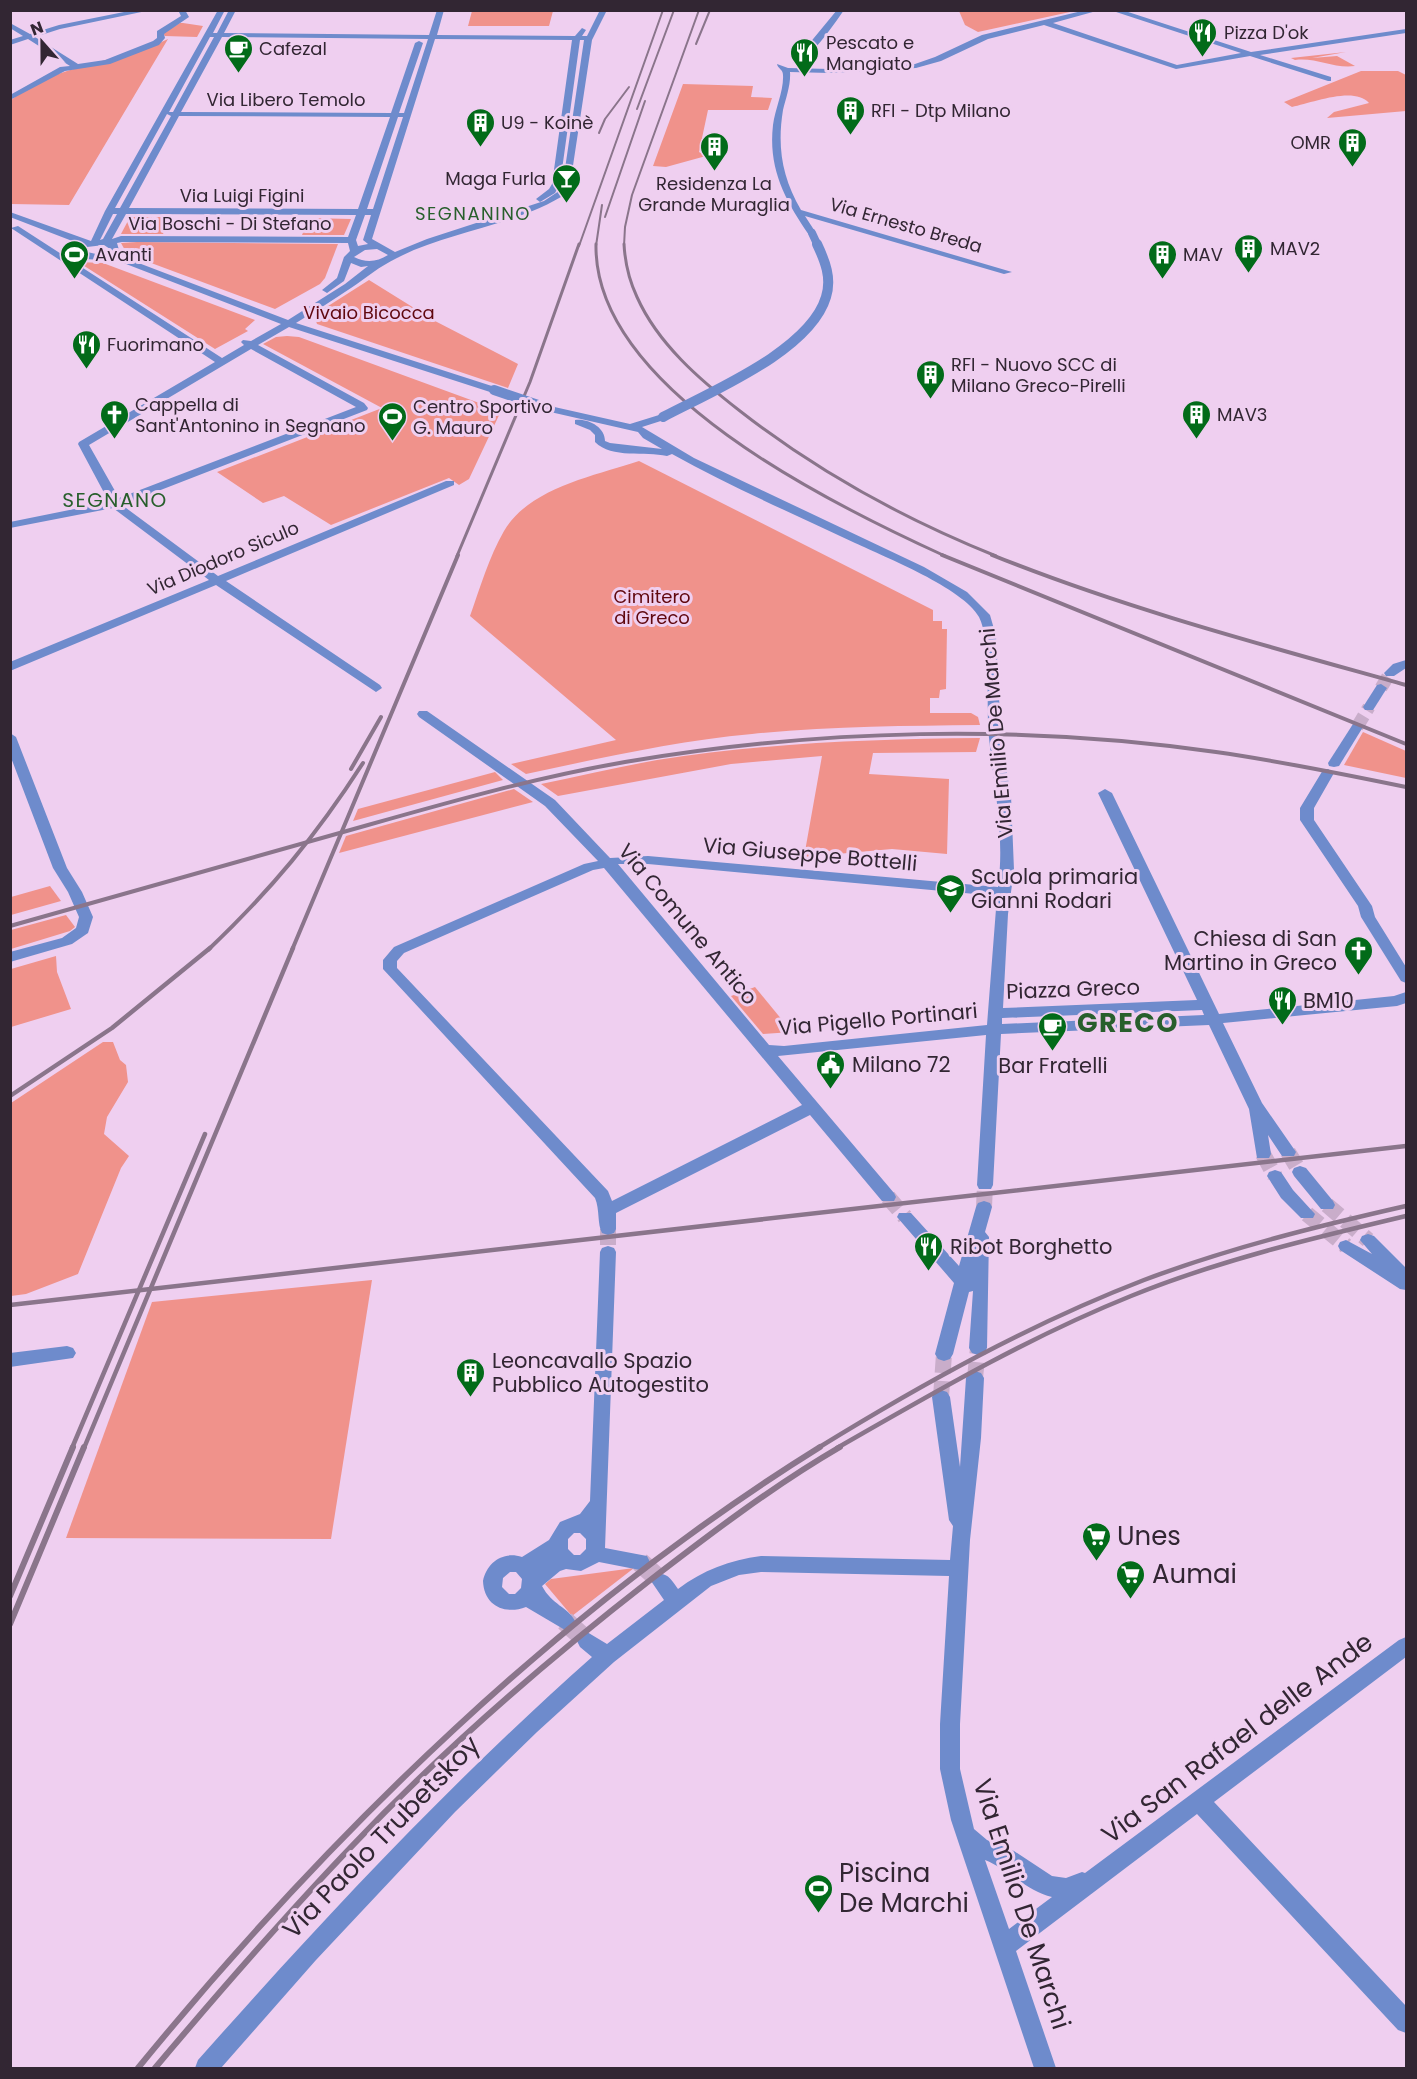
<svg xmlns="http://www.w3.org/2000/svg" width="1417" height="2079" viewBox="0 0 1417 2079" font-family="Poppins,sans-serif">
<rect width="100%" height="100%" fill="#efcff0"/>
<g fill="#f0928b">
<polygon points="1066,10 1070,12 978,32 965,25 959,11"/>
<polygon points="472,11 549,10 553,11 549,26 468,26"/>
<polygon points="180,23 183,23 203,26 197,37 165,36 163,33"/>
<path d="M168,39l-99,166 -58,-1 -1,-103c45,-38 107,-37 158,-62z"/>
<path d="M1346,52l-34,6 25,-2 18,10c-21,3 -39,-9 -60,-6l-4,-2z"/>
<path d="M1361,71h37l8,4v36l-79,7 7,-6 35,-9c-15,-17 -57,0 -77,4l-8,-5z"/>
<polygon points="683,84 753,86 751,97 772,98 768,110 708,110 699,152 706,156 666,167 653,166"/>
<polygon points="130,217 171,217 163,234 121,234"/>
<polygon points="309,218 351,219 344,235 302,235"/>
<polygon points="137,242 338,244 325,278 320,284 275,309 127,254 121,243"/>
<polygon points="78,262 103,263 255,320 245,329 248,331 215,349"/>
<polygon points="369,280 435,321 518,364 508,388 317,324 314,315"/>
<polygon points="287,336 299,337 501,411 469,479 459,485 449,478 331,525 284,496 263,503 217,472 382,408 263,344 276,337"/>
<path d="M639,461l294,149v11h9v8h5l-1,60 -6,1 -1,8h-9v15h41l7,4 2,8c-76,1 -152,1 -228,9 -76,7 -151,24 -226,40l-15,-10 105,-24 -146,-124c10,-28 19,-59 34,-85 25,-43 90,-55 135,-70z"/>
<polygon points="1363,732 1406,751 1406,778 1344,765"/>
<path d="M980,738l-4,14 -103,1 -4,21 80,5 -2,75 -55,-5 -88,8 18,-101 -91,8 -173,32 -17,-12c39,-8 77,-17 116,-24 107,-17 215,-21 323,-22z"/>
<polygon points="495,772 503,780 353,821 358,809"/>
<polygon points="514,789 533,802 339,853 346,836"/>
<polygon points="50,886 61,901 11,915 11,897"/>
<polygon points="66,915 75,927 70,931 11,949 11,930"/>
<polygon points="56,956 57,972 71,1009 11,1027 11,969"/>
<polygon points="755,987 792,1032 763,1034 731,996"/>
<polygon points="103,1042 113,1042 120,1060 126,1065 128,1082 107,1117 104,1134 129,1156 121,1168 78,1274 26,1294 11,1296 11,1103"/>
<polygon points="372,1280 331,1539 66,1538 152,1302"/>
<polygon points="634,1568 572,1616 545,1584 551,1579"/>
</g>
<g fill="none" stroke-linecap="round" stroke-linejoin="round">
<g stroke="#c9adca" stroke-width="13" stroke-dasharray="13 6" stroke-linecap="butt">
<polyline points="1381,688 1390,673"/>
<polyline points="1357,727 1369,707"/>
</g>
<g stroke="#c9adca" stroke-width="16" stroke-dasharray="16 8" stroke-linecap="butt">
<polyline points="1288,1152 1300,1172"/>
<polyline points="1263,1154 1275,1176"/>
<polyline points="888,1197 905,1217"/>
<polyline points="1327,1205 1368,1240"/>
<polyline points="984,1207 985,1185"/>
<polyline points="1307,1214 1346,1246"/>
<polyline points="608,1229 608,1252"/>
<polyline points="975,1378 978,1348"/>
<polyline points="941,1397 944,1354"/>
</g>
<g stroke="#c9adca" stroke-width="20" stroke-dasharray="20 10" stroke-linecap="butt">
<polyline points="640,1562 661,1581"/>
<polyline points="565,1621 587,1641"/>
</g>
<g fill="#6e8bcc" fill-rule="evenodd">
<polygon points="134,10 151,10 60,29 35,37 78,64 105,60 153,41 157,38 157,31 181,16 178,10 185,10 189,17 164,34 165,38 159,45 110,64 65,71 10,100 10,95 60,67 70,66 28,39 10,45 10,40 23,36 10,28 10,23 30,34 59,25"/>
<path d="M218,10h7l-12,23h4l12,-23h7l-12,23 205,2 8,-25h7l-7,25 138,1 7,-8 4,2 -4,6h5l13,-26h7l-15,30 -23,152c-51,34 -118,38 -172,66 -17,8 -31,20 -46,30 -18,12 -37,24 -55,35l202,65v4h-8l-201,-65 -31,18 106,58 4,5 -1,2 -245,95 96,71 228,-95h8v4l-228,96 154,104 2,3 -6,4 -160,-107 -206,86v-9l199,-82 -96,-72 -103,20v-6l99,-20 -31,-58 1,-2 136,-80 -204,-134 7,-2 204,132 22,-13 -3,-3 2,-2 8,1 30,-17 -173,-67c-12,4 -25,4 -34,-5l6,-8 -70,-27v-5l81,29 14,-30zM210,37h4l-41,75h-4zM222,37l206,2 -24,74h-5l24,-70 -4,-2 -4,2 -24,70 -210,-1zM435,39l137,1 -20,144 -3,5 -13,10 4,3 15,-9 5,-9 20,-144h4l-22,149 -18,12 -117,38 -32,13 -23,-13zM167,114l4,2 -51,92h-5zM179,116l211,1 -32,92 -229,-1zM398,117h5l-30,92h-6zM113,214h4l-14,25 -3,1zM126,214l230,1 -8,22 -227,-1 -9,3zM365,215h6l-8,25 5,4 -10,2 -2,-6zM122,242l226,1 2,8 -6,6 -7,21 -15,12 5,3 17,-12 7,-18 10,4 7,-1 -23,18 -57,36 -173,-66 4,-4 -2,-7zM104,245l6,4 -14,5 -13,-3 4,-4zM365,250l12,-1 11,6c-11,7 -22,8 -34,2zM251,349l105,58 -237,91 -30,-53z"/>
<path d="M837,10h7c-9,13 -36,53 -51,53v-4l11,-9z"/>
<path d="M1086,10h14l-47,13 124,42 64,-12 -131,-43h12l129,42 155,-23v4l-146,22 71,22v4h-3l-78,-25 -74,13 -132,-44 -56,14 -47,22 -25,7 -86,5 -40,-1c1,12 -4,26 -7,38 -6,37 -1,67 18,100l211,62 -8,2 -199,-58 11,17 -7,2c-24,-35 -41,-66 -36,-110 2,-16 11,-35 10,-50 0,-6 -5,-6 -6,-11l11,4 42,1 85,-5 20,-7 47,-22z"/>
<path d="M550,406l80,18 29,-9h8v4l-25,8 52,31 230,109 43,25 23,23 6,21 5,102 10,58 3,74 -6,44 -5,94 194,-8 -99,-207 7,-4 7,4 107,221 175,-18 12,-4v11l-9,3 -174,17 39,80 34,49 -2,4h-12l-14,-21 3,19 -2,4h-12l-8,-49 -40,-84 -208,9 -8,151 -2,4h-12l-2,-4 9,-150 -208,21 116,137 2,4 -2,4h-12l-72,-86 -194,98v16l-2,4 -6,2 -6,-2c-5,-9 -2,-23 -7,-35l-212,-229v-9l11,-13 190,-83 14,-3 -53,-55 -126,-89 -2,-3 2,-3h8l128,89 55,58 38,-2 350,31c7,-50 -4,-99 -9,-149 -3,-29 2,-99 -10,-121 -16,-29 -94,-60 -124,-74 -61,-29 -124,-56 -183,-89l-5,2c-22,-5 -55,3 -72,-14v-7l-5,-5 -15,-6v-4c13,-2 30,7 30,21l5,2 52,6 -19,-11 -5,-6 -92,-21 -1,-2zM618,864h30l349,32 -10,129 -203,21 -15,-1zM604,868l198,237 -190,96 -4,-10 -211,-223v-7l7,-8 189,-83zM1202,1010l2,5 -202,9v-6z"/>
<polygon points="1406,660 1406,668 1394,676 1386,676 1384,673 1393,664"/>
<polygon points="1381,684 1387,688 1375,707 1373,710 1365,710 1363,707 1377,685"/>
<polygon points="1357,723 1363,727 1339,766 1334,767 1329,766 1328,763 1353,724"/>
<polygon points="10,733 16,737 67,868 82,892 93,917 88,933 72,944 10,962 10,952 62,938 76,928 79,917 68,892 53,868 10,755"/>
<polygon points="1328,769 1334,773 1314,808 1314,820 1372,906 1375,917 1406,967 1406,983 1401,981 1361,917 1358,906 1300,820 1300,808 1323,770"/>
<polygon points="1300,1166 1306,1168 1333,1201 1335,1205 1333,1209 1321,1209 1294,1176 1292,1172 1294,1168"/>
<polygon points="1275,1170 1281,1172 1293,1190 1315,1214 1313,1218 1301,1218 1281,1198 1267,1176 1269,1172"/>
<polygon points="984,1201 990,1203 992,1207 985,1232 989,1237 987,1348 984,1353 978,1355 972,1353 969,1348 973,1291 969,1292 953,1354 950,1359 944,1361 938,1359 935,1354 954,1283 897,1217 899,1213 911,1213 959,1266 976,1207 978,1203"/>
<polygon points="1368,1234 1374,1236 1406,1268 1406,1290 1400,1289 1340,1250 1338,1246 1340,1242 1346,1240 1372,1254 1360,1240 1362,1236"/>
<path d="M608,1246l6,2 2,4 -11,296 42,8 3,6 -3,6 -7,2 -41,-8 -18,9 -15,-2 -6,2 -18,15c10,19 26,21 33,35l-3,6 -7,3 -39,-23c-21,8 -42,-1 -43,-26 4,-19 20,-30 39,-24l27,-17 11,-18 20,-8 10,-13 10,-249 2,-4zM574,1533h6l6,6v10l-6,6h-6l-6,-6v-10zM510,1572h6l6,7 -1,9 -6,6h-6l-7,-7 1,-9z"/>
<polygon points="67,1346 73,1348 76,1353 73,1358 10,1367 10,1353"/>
<path d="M975,1371l6,2 3,5 -3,60 -11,102 -10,184v45l14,60 13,11 27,11 38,25 14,2 16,-6 3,1 314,-233 7,-3v20l-192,145 192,204v27l-8,-3 -201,-216 -181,137 40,117h-22l-83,-248 -11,-51v-45l9,-148 -188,-4 -22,3 -28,11 -97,76 -77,70 -82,80 -139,148 -95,108h-26l3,-8c125,-141 253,-278 394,-403l-12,-10 -3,-6 3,-6 7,-3 20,12 57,-44 -13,-19 3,-6c13,-4 17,4 24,14 25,-19 52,-29 83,-33l189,4 3,-34 -4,-6 -17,-123 3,-5 6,-2 6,2 3,5 10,70 6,-89 3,-5zM985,1860c23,9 43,32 67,37l-43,32z"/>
</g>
<g stroke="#8a758b" stroke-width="2">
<polyline points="696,44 710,10"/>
<polyline points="637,109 674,10"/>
<polyline points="599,133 605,119 629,87"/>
<polyline points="605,217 645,101"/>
<polyline points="579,246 663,10"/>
<polyline points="596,246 602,205"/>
<polyline points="624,246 625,227 632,195 699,10"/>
</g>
<g stroke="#8a758b" stroke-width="3">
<path d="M596,244c-3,145 237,261 349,312"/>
<path d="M624,244c1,19 5,36 13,53 21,47 63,83 103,114 78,61 164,108 256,145"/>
<polyline points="457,556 530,382 579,244"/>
</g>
<g stroke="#8a758b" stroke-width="4">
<polyline points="942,555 1406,744"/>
<path d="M992,555c134,54 275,91 414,130"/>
<polyline points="351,769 381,717"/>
<path d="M10,926c119,-34 238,-68 358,-101 85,-24 170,-48 257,-63 194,-33 396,-38 591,-10 64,9 127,22 190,35"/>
<path d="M208,950c63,-60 108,-114 155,-187"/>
<polyline points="292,950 458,555"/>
</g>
<g stroke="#8a758b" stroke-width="4.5">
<polyline points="10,1096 112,1028 210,948"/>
<polyline points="10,1305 1406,1146"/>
<polyline points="72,1448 205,1134"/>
<polyline points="84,1448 293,948"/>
<path d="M818,1448c104,-64 212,-124 326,-168 85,-32 174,-54 262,-74"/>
<path d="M837,1448c96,-55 192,-111 294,-152 89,-36 182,-58 275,-80"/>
</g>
<g stroke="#8a758b" stroke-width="6">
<polyline points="10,1596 73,1447"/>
<polyline points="10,1624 84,1447"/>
<path d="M138,2068c193,-236 423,-460 682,-621"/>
<path d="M155,2068c64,-76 129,-151 198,-223 91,-96 192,-183 296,-264 61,-47 124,-95 191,-134"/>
</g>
<polyline stroke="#6e8bcc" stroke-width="8" points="812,233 818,246"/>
<g stroke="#6e8bcc" stroke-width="10">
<polyline points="494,390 550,409"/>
<path d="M663,417c47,-25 147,-66 163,-120 6,-19 -1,-36 -9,-53"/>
</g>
</g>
<defs>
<symbol id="restaurant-pin" viewBox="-11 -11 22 30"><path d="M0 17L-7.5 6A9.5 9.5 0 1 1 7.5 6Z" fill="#026b19" stroke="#efcff0"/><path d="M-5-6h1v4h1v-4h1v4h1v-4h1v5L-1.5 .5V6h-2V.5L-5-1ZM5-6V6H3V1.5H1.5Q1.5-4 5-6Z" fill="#fff"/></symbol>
<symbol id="cafe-pin" viewBox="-11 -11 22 30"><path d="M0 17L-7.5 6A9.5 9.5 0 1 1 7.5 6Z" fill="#026b19" stroke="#efcff0"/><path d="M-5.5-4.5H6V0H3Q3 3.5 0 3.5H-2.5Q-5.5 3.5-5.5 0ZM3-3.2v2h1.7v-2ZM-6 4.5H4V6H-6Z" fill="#fff"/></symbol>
<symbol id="building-pin" viewBox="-11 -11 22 30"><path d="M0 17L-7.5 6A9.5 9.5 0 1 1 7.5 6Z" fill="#026b19" stroke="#efcff0"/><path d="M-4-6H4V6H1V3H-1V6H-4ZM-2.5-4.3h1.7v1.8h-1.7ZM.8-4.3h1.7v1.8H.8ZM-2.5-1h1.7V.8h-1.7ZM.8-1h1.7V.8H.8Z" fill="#fff"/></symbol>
<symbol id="bar-pin" viewBox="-11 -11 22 30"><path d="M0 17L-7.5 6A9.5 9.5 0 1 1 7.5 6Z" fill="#026b19" stroke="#efcff0"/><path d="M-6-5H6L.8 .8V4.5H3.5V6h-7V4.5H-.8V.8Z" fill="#fff"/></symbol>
<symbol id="stadium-pin" viewBox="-11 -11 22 30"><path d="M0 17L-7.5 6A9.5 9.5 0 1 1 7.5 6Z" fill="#026b19" stroke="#efcff0"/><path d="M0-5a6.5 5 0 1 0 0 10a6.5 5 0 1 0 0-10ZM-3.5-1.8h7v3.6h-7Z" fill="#fff"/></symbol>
<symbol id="church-pin" viewBox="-11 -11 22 30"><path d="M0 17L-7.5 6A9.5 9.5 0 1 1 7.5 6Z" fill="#026b19" stroke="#efcff0"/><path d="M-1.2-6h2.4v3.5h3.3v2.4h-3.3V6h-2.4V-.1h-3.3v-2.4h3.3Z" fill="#fff"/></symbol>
<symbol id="school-pin" viewBox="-11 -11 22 30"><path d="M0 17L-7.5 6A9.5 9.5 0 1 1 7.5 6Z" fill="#026b19" stroke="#efcff0"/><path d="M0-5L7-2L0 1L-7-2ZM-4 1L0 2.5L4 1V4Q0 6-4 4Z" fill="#fff"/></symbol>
<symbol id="civic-pin" viewBox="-11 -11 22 30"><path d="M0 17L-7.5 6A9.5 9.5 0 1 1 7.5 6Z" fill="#026b19" stroke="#efcff0"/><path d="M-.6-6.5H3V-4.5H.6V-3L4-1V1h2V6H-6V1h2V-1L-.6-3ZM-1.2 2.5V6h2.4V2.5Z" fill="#fff"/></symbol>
<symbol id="supermarket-pin" viewBox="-11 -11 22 30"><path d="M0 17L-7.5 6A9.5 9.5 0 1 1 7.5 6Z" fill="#026b19" stroke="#efcff0"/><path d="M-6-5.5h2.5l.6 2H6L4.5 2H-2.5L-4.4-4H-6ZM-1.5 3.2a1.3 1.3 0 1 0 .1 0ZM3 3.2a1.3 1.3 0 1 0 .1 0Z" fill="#fff"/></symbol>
</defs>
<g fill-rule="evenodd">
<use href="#restaurant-pin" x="1186" y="16" width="33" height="45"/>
<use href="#cafe-pin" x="222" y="32" width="33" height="45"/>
<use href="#restaurant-pin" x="788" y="36" width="33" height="45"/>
<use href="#building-pin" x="834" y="94" width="33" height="45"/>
<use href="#building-pin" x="464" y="106" width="33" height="45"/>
<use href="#building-pin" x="1336" y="126" width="33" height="45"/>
<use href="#building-pin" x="698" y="130" width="33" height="45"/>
<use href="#bar-pin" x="550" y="162" width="33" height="45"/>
<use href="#building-pin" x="1232" y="232" width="33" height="45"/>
<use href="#stadium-pin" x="58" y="238" width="33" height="45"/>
<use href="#building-pin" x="1146" y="238" width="33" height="45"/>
<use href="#restaurant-pin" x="70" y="328" width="33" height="45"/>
<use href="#building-pin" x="914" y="358" width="33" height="45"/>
<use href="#church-pin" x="98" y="398" width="33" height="45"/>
<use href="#building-pin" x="1180" y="398" width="33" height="45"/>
<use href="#stadium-pin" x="376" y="400" width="33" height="45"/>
<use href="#school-pin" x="934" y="872" width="33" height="45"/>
<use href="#church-pin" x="1342" y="934" width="33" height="45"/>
<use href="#restaurant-pin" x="1266" y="984" width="33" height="45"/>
<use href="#cafe-pin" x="1036" y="1010" width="33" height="45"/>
<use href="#civic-pin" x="814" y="1048" width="33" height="45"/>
<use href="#restaurant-pin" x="912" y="1230" width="33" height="45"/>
<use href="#building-pin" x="454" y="1356" width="33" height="45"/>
<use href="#supermarket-pin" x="1080" y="1520" width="33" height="45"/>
<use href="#supermarket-pin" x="1114" y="1558" width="33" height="45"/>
<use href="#stadium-pin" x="802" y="1872" width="33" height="45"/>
</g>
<g text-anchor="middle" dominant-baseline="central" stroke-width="6" stroke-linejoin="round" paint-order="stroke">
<g font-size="18" fill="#322633" stroke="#efcff0" text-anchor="start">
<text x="1224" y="32">Pizza D'ok</text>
<text x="826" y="42">Pescato e<tspan x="826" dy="21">Mangiato</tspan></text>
<text x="259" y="48">Cafezal</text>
<text x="871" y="110">RFI - Dtp Milano</text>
<text x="501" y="122">U9 - Koinè</text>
<text x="1331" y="142" text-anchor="end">OMR</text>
<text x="546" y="178" text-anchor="end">Maga Furla</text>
<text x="714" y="183" text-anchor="middle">Residenza La<tspan x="714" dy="21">Grande Muraglia</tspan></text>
<text x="1270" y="248">MAV2</text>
<text x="95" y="254">Avanti</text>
<text x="1183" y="254">MAV</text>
<text x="107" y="344">Fuorimano</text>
<text x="951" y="364">RFI - Nuovo SCC di<tspan x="951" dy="21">Milano Greco-Pirelli</tspan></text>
<text x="135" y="404">Cappella di<tspan x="135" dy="21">Sant'Antonino in Segnano</tspan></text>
<text x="413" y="406">Centro Sportivo<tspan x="413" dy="21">G. Mauro</tspan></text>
<text x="1217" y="414">MAV3</text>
</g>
<g font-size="18" fill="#322633" stroke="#efcff0">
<text x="286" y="99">Via Libero Temolo</text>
<text x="242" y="195">Via Luigi Figini</text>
<text x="230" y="223">Via Boschi - Di Stefano</text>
<text transform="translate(906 225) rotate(16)">Via Ernesto Breda</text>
<text transform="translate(223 558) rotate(-23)">Via Diodoro Siculo</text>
</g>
<g font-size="18" letter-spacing="1.5" fill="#285f2c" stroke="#efcff0">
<text x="473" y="213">SEGNANINO</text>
</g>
<g font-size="18" fill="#60070e" stroke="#efcff0">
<text x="369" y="312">Vivaio Bicocca</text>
<text x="652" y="596">Cimitero<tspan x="652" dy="21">di Greco</tspan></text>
</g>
<g font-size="20" letter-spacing="1.5" fill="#285f2c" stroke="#efcff0">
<text x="115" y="500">SEGNANO</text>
</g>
<g font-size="21" fill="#322633" stroke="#efcff0">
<text transform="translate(996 733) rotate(-95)">Via Emilio De Marchi</text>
<text transform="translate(810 854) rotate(5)">Via Giuseppe Bottelli</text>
<text transform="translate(688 924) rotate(50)">Via Comune Antico</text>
<text transform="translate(1073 989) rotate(-2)">Piazza Greco</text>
<text transform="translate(878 1019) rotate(-5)">Via Pigello Portinari</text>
</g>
<g font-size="21" fill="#322633" stroke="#efcff0" text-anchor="start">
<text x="971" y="876">Scuola primaria<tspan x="971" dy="24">Gianni Rodari</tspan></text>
<text x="1337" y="938" text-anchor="end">Chiesa di San<tspan x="1337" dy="24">Martino in Greco</tspan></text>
<text x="1303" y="1000">BM10</text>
<text x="852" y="1064">Milano 72</text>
<text x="1053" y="1065" text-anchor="middle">Bar Fratelli</text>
<text x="950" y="1246">Ribot Borghetto</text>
<text x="492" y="1360">Leoncavallo Spazio<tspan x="492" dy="24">Pubblico Autogestito</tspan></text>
</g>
<g font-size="26" fill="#322633" stroke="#efcff0" text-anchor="start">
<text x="1117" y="1536">Unes</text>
<text x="1152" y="1574">Aumai</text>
<text x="839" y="1873">Piscina<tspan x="839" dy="30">De Marchi</tspan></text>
</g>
<g font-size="26" fill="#322633" stroke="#efcff0">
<text transform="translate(1237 1738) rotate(-37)">Via San Rafael delle Ande</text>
<text transform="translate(381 1837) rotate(-46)">Via Paolo Trubetskoy</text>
<text transform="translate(1022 1904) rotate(72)">Via Emilio De Marchi</text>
</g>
<g font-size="27" font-weight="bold" letter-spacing="1.5" fill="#285f2c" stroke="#efcff0">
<text x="1128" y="1022">GRECO</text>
</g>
</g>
<rect width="1417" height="2079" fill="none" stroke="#322633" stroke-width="24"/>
<g transform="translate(42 42) rotate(339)" stroke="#efcff0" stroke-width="4.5" paint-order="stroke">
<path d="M0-4.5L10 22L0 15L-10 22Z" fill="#322633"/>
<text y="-9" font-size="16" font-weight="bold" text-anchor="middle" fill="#322633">N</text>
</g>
</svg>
